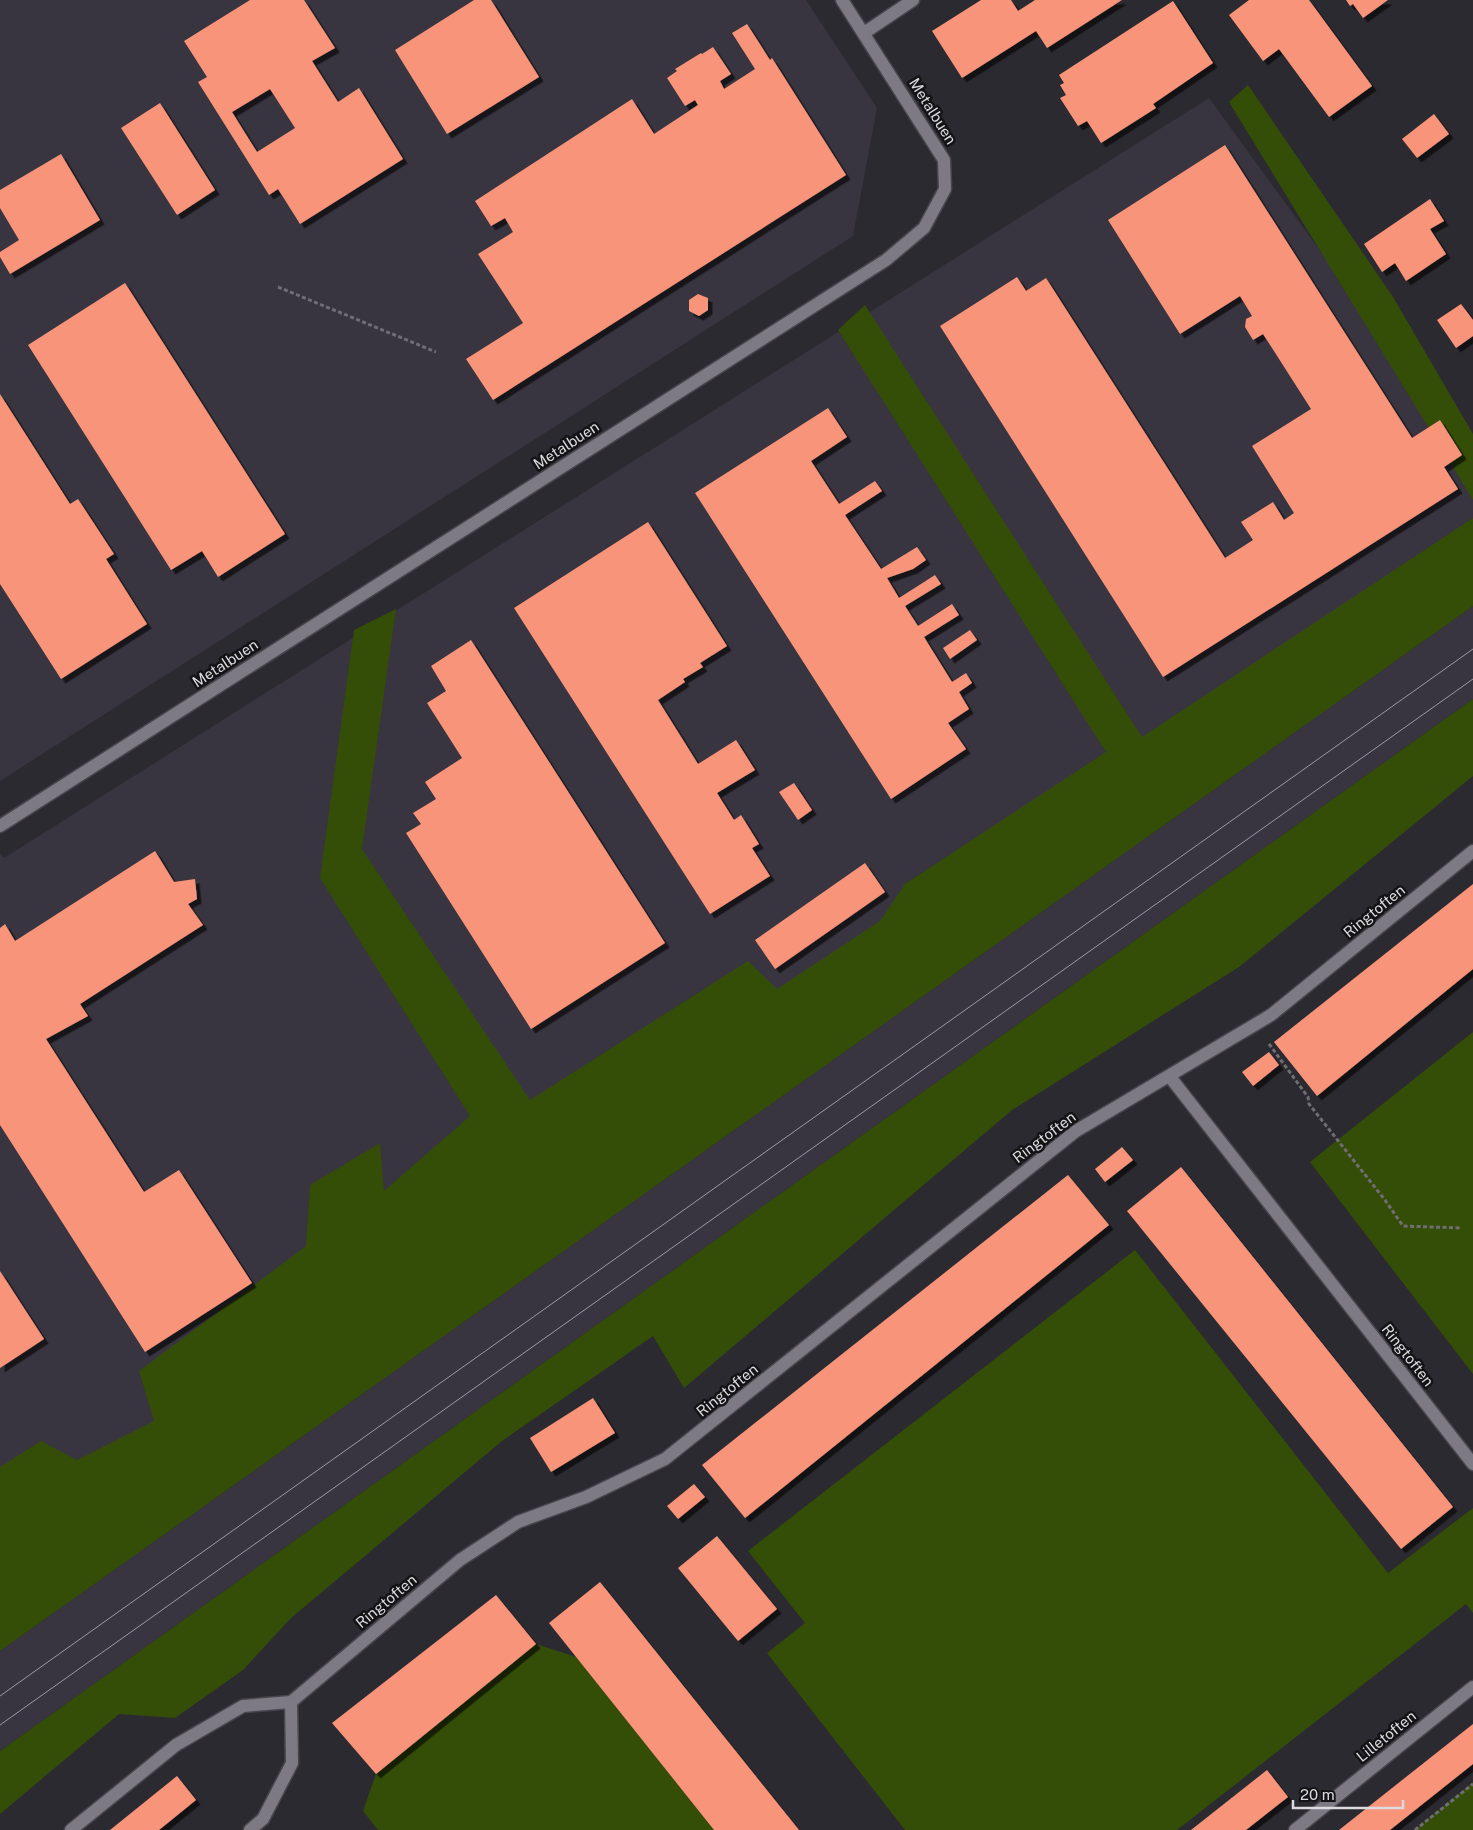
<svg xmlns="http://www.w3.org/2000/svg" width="1473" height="1830" viewBox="0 0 1473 1830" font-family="'Public Sans',sans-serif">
<defs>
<filter id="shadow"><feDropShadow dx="4.5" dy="4.5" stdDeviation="0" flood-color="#0009"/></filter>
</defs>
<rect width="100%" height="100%" fill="#2c2a31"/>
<g fill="#383440">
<polygon points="0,0 806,0 877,108 853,236 0,781"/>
<polygon points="1209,98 1473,461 1473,579 0,1604 0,853 4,858"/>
<polygon points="1473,606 1473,699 0,1751 0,1651"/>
</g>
<g fill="#344e08">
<polygon points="1248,85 1393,297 1473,434 1473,500 1229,102"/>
<polygon points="865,305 1142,737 1473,518 1473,606 0,1651 0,1467 41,1441 77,1460 154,1421 139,1371 306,1246 310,1185 380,1143 384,1191 470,1116 320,878 354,630 396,609 362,849 530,1100 748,961 777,989 880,921 905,884 1106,752 838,330"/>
<polygon points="1473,699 1473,776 1239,967 1012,1110 684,1388 653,1336 502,1441 291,1618 243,1670 175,1718 119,1714 0,1814 0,1751"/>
<polygon points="1473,1032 1473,1374 1310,1162"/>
<polygon points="1135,1250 1388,1573 1473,1508 1473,1613 1466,1604 1177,1830 905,1830 767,1653 805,1623 748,1551"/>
<polygon points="536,1644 576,1657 714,1830 378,1830 363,1811 376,1774"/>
<polygon points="1473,1782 1473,1830 1414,1830"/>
</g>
<g fill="#f79479" fill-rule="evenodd" filter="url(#shadow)">
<path d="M250,0h54l31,48 -23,13 26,41 21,-14 44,71 -103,65 -22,-35 -9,6 -71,-113 9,-5 -23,-36zM270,89l25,39 -38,24 -25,-40z"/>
<polygon points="474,0 491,0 539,77 447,134 395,50"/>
<polygon points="981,0 1011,0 1018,11 1035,0 1122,0 1047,48 1036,31 962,78 932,31"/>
<polygon points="1249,0 1309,0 1372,86 1329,117 1279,49 1263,61 1229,15"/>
<polygon points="1346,0 1388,0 1363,18 1353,4 1350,6"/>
<polygon points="1173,1 1213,63 1153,104 1156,108 1101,143 1087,121 1078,126 1060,98 1066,95 1060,85 1064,83 1059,75"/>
<polygon points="747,24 770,60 772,58 846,175 493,400 466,359 523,323 478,254 513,232 505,218 491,226 475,201 632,99 654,134 698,105 695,100 685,106 667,78 677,71 675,69 701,53 702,54 713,47 731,74 720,81 724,89 755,69 732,33"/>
<polygon points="160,103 215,190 177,215 121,128"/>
<polygon points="1434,114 1449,134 1417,158 1402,139"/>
<polygon points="1225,145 1412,438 1440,420 1462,455 1444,467 1458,489 1163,677 940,326 1017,277 1026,291 1046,278 1225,558 1253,540 1241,522 1273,502 1284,520 1294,513 1252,446 1311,409 1263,334 1253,340 1245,327 1246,319 1252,316 1240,296 1180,334 1108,220"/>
<polygon points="61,154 100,220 10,274 0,257 0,252 19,240 0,208 0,190"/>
<polygon points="1430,199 1444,221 1430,229 1446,254 1406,281 1395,263 1382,272 1364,244"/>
<polygon points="125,283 285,534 218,577 202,551 171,570 28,345"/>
<polygon points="698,294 708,298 708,310 699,316 689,311 689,300"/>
<polygon points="1461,304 1473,320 1473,336 1456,348 1437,320"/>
<polygon points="0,394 70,504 78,499 114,554 106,559 147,624 61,679 0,584"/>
<polygon points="828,408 847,437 811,461 839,504 875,481 882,491 845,515 881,569 917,547 926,560 913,569 887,578 899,598 935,575 941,584 905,606 918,626 952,604 959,615 924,637 952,682 966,673 972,683 959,692 969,709 948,723 966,749 891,799 695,493"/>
<polygon points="648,522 727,646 700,663 703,667 683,679 685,682 658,700 698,764 736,740 755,770 717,793 734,820 741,815 759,844 752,848 770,876 710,914 514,608"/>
<polygon points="970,630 977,640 950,659 943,648"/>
<polygon points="471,640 665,943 531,1029 406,833 421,824 413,813 436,799 425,782 462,758 427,703 446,691 431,666"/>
<polygon points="794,783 812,810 798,820 779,792"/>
<polygon points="155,851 174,882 195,879 197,899 188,904 203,925 80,1004 88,1016 46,1039 144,1192 179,1170 252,1283 145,1352 0,1125 0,928 5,924 15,941"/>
<polygon points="865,863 885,892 775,969 755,940"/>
<polygon points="1473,884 1473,969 1317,1096 1274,1042"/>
<polygon points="1269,1052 1279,1065 1253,1086 1242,1072"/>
<polygon points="1122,1147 1133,1160 1105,1182 1095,1169"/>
<polygon points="1181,1167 1453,1507 1401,1549 1127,1211"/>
<polygon points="1068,1175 1109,1225 745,1518 702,1465"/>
<polygon points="0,1271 44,1339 0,1368"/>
<polygon points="593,1398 615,1433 551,1472 530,1438"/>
<polygon points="694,1484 705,1497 678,1519 667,1506"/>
<polygon points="717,1536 777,1609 738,1641 678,1568"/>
<polygon points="600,1582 799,1830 714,1830 549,1623"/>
<polygon points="496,1595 536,1644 376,1774 332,1723"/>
<polygon points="1473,1724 1473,1764 1390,1830 1339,1830"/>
<polygon points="1267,1770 1288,1797 1246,1830 1191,1830"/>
<polygon points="177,1776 196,1800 159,1830 110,1830"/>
</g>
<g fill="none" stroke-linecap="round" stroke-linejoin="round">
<defs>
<polyline id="lane" points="864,33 913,0"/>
<g id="street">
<polyline points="0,826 886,260 924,228 945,189 944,160 842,0"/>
<polyline points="1170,1077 1473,1464"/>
<polyline points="71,1830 176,1745 243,1706 291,1702 460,1560 518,1522 586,1497 665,1459 1076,1131 1271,1015 1473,851"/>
<polyline points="250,1830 263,1819 292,1763 291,1702"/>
<polyline points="1295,1830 1473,1687"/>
</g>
</defs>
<use href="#lane" stroke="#48464c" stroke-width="15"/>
<use href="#street" stroke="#48464c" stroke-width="15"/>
<g stroke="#706e74" stroke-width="3" stroke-dasharray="4 2.5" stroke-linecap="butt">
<polyline points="278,287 436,352"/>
<polyline points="1269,1044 1308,1097 1309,1104 1385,1200 1403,1226 1461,1228"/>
<polyline points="1415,1830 1473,1784"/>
</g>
<use href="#lane" stroke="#7d7a83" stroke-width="12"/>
<use href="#street" stroke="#7d7a83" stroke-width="12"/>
<g stroke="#9d9ba1" stroke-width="1">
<polyline points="0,1696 1473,649"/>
<polyline points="0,1725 1473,679"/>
</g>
</g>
<g text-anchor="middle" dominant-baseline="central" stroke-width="5" stroke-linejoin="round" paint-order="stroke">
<g font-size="15" fill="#dbdadf" stroke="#141316">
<text transform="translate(933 111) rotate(58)">Metalbuen</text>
<text transform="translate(566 445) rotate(-33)">Metalbuen</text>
<text transform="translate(225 663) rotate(-33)">Metalbuen</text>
<text transform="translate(1374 911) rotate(-39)">Ringtoften</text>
<text transform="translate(1044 1137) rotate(-37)">Ringtoften</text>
<text transform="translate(1408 1355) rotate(52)">Ringtoften</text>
<text transform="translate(727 1390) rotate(-39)">Ringtoften</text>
<text transform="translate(386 1601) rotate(-40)">Ringtoften</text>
<text transform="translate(1386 1736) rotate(-39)">Lilletoften</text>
</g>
</g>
<path d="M1293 1800v8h110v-8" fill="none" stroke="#dbdadf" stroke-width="2.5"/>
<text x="1300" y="1800" font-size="15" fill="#dbdadf" stroke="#141316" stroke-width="4" paint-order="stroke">20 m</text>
</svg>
